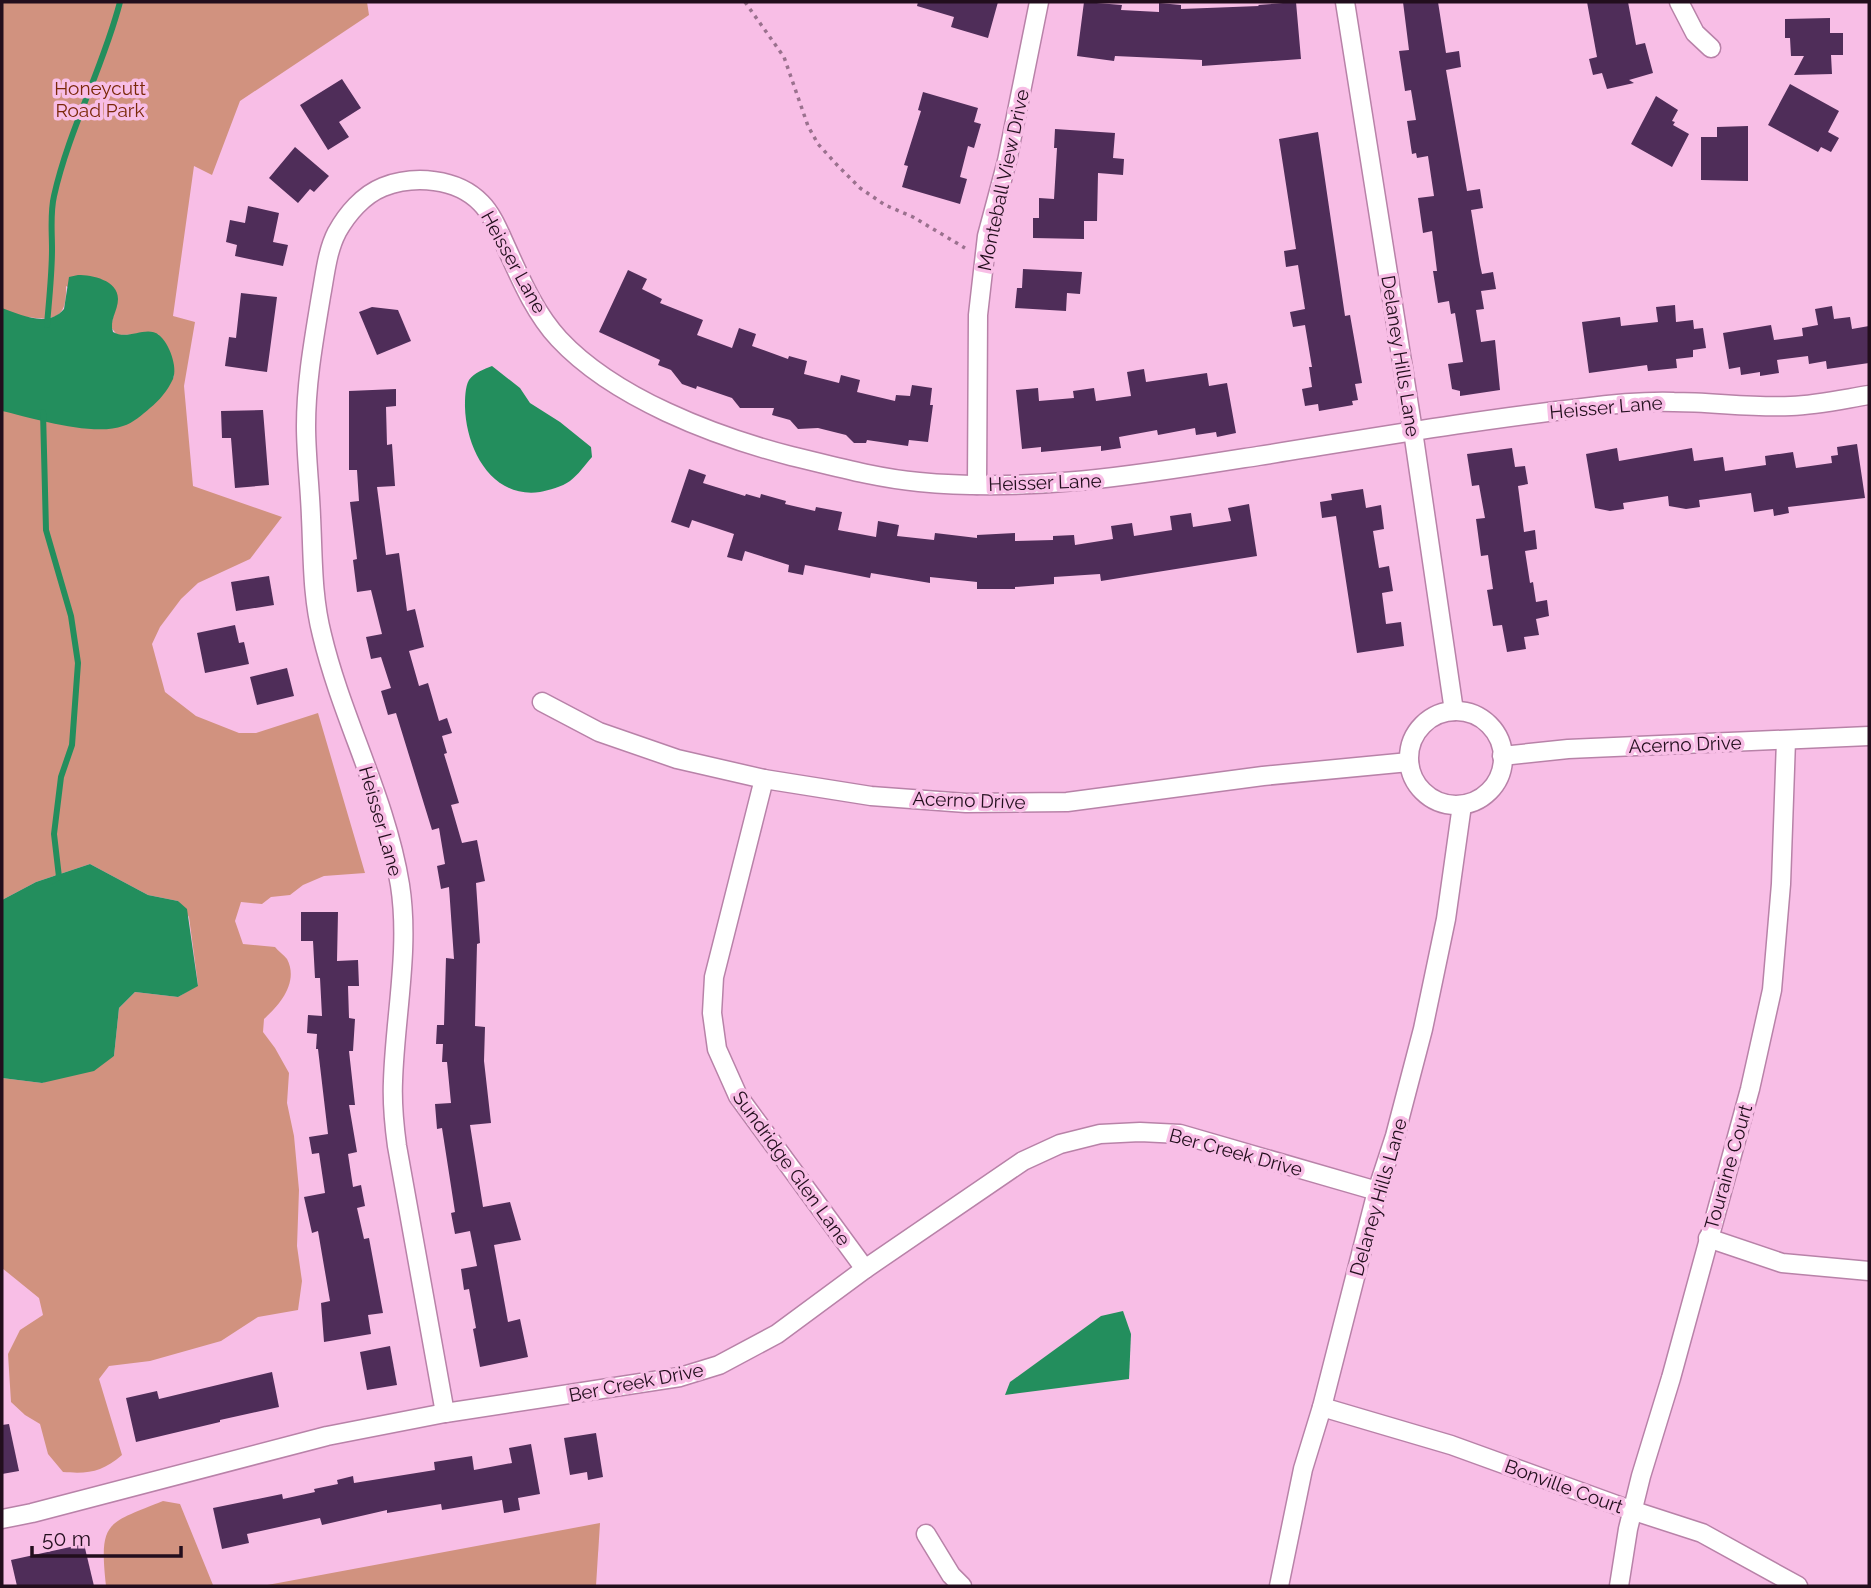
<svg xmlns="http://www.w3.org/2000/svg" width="1871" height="1588" viewBox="0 0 1871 1588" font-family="Raleway,sans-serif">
<rect width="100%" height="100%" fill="#f8bee6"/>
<g fill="#d1927f" fill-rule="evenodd">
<path d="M2,2h365l2,13 -129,86 -28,74 -18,-9 -21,150 22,6 -11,64 9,100 89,31 -32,42 -52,24 -17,16 -21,28 -8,17 13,48 31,24 43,17h17l62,-20 47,160 -41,3 -21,9 -13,10 -19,2 -9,7 -21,-2 -6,19 8,23 32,3c3,4 9,8 12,12 12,23 -7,46 -23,60l-1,13 12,16 14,25 -2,30 7,33 5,54 -2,56 5,35 -4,29 -40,7 -37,24 -71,20 -41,5 -10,13 23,76c-20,17 -33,19 -59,17l-15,-18 -8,-30 -15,-9 -14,-13 -3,-48 12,-24 23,-15 -4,-17 -37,-30v-190l40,5 72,-27 5,-48 16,-16 43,5 20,-12 -9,-68 -11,-16 -30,-6 -58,-31 -54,18 -34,18zM66,286l48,27 -3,14 6,8 41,-1c12,13 16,27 16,43l-76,52 -53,-9 -18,-103c29,4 40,1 39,-31z"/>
<path d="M163,1501l17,3 33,81 3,1h-110c-7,-65 0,-62 57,-85z"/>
<polygon points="600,1523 596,1586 262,1586"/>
</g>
<g fill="#238e5d">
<path d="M78,275c14,0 40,5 40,24 0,12 -9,21 -5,33 15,9 33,-7 46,3 10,8 19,32 14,44 -5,11 -14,22 -23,29 -8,7 -17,15 -27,18 -29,11 -91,-8 -121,-15v-103c19,7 46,20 62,1l5,-32z"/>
<path d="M492,366l28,22 10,15 30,19 31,25 1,10c-7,8 -14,18 -22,24 -8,6 -21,9 -30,11 -49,7 -74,-44 -75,-85 0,-8 0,-20 4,-27 5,-7 15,-11 23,-14z"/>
<polygon points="90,864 148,895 178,901 187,909 198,986 178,997 135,992 119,1008 114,1056 94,1071 42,1083 2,1078 2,900 36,882"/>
<polygon points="1123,1311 1131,1334 1129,1379 1005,1395 1010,1382 1101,1316"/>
</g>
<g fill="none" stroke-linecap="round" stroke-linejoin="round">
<g stroke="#238e5d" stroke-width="6">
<path d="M47,325c2,-25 5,-51 5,-76 0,-18 -2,-36 2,-53 15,-67 49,-128 66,-194"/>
<polyline points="43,412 46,530 71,616 78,663 72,745 61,777 54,834 59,877 52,881"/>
</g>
</g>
<g fill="#4f2d59">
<polygon points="918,2 998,2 988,38 951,27 954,17 917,6"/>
<polygon points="1084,2 1122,5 1121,10 1159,12 1159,3 1181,5 1181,9 1259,6 1258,5 1296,2 1301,59 1202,66 1202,60 1115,56 1114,61 1077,56"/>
<polygon points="1403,2 1438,2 1446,53 1459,51 1461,67 1446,70 1467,191 1480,189 1483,208 1471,210 1480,265 1482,274 1493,272 1496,289 1481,291 1484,309 1476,310 1481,342 1495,340 1500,390 1460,396 1460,391 1452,389 1448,364 1463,362 1455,313 1451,314 1449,301 1438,303 1433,271 1437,271 1432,231 1423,233 1418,198 1434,196 1428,156 1417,158 1416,153 1412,154 1407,121 1416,120 1411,90 1405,91 1399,51 1409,50"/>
<polygon points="1587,2 1628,2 1636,45 1645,43 1653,73 1629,80 1634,83 1607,89 1602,73 1593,75 1589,59 1597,57"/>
<polygon points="1830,18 1830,33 1843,33 1843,55 1831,55 1832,74 1794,75 1804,56 1791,56 1790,38 1785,38 1785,19"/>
<polygon points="342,79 361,108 339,122 349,137 328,150 300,105"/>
<polygon points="1790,84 1839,111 1828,132 1839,138 1831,152 1821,147 1818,152 1768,125"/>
<polygon points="923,92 978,108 974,122 981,124 974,148 968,146 960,177 967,179 960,204 902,187 908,166 904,165 921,111 918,110"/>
<polygon points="1656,96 1678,110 1672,121 1675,122 1673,125 1689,134 1672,167 1631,144"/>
<polygon points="1748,126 1748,181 1701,180 1701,137 1717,137 1717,127"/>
<polygon points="1055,129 1115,133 1113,158 1124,159 1123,175 1098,173 1097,221 1084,221 1084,239 1033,238 1033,218 1039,218 1039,198 1054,199 1057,148 1054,148"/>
<polygon points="1318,132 1345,316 1350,315 1362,383 1355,384 1358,400 1352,401 1353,405 1319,411 1318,404 1305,406 1302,389 1312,387 1309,367 1312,367 1305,325 1293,327 1290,312 1305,309 1298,265 1286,267 1284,251 1296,249 1279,139"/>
<polygon points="295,147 329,176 314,192 310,189 298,203 269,178"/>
<polygon points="248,206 279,213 273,242 288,245 283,266 235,256 237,245 226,242 230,220 245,223"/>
<polygon points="1023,269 1082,272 1080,294 1067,293 1066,311 1015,308 1017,288 1022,288"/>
<polygon points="628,270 647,279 642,289 662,299 660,303 703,320 697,335 732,348 739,328 756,334 752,346 788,359 789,356 807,361 804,374 839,383 841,375 860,380 857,392 895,401 896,395 910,396 912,385 932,388 930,405 933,405 928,442 909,440 908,446 867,440 866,443 854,443 846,435 818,428 798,429 790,420 772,415 774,408 740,408 732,398 697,386 696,389 682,384 671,370 658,365 660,360 599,332"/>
<polygon points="241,293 277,297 267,372 225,366 229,337 236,338"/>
<polygon points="1675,305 1676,322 1693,320 1694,329 1703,328 1706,348 1693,350 1693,357 1676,359 1677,368 1648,371 1647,365 1589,373 1582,322 1620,317 1621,326 1658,322 1656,307"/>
<polygon points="1832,306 1834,319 1850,317 1852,329 1869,326 1869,363 1827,369 1826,361 1809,364 1808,356 1777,360 1779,373 1760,376 1760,372 1741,375 1740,367 1729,369 1723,333 1771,325 1774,340 1803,336 1802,328 1818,325 1815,309"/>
<polygon points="372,307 398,310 411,341 377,355 359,312"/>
<polygon points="1144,369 1146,382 1207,373 1209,386 1227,383 1236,433 1217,437 1216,432 1196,435 1195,428 1158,435 1157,430 1119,437 1121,448 1101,451 1101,446 1041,452 1041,447 1022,449 1016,390 1038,388 1039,401 1074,398 1073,391 1094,388 1096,401 1131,396 1127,372"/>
<polygon points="396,389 396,406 386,407 387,445 392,444 395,486 377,487 386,555 399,553 407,611 415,609 424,647 409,651 419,686 428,683 439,721 447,718 452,733 442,736 447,753 444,754 459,803 451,805 462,843 477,840 485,881 476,883 480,943 477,944 475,1026 485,1027 484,1061 491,1123 470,1125 483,1207 510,1202 521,1240 494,1245 508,1322 520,1319 528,1357 480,1367 473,1329 476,1328 469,1289 464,1290 461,1269 477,1266 470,1231 455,1234 451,1213 455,1212 442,1128 437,1129 435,1104 451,1103 447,1062 442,1062 443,1044 436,1044 437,1025 444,1025 446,958 454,959 449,887 441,889 437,866 445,864 439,828 432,830 396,713 388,715 381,691 391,688 381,657 371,659 366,637 382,634 371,590 357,592 353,560 357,559 350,502 359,501 357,470 349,470 349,391"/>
<polygon points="263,410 269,485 235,488 231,438 222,438 221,411"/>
<polygon points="1857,444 1865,498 1788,507 1789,513 1774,516 1773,509 1754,512 1751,493 1699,500 1700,507 1686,509 1669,506 1668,496 1623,503 1624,509 1610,511 1595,508 1586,454 1617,448 1619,461 1692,448 1694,461 1723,457 1725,471 1766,465 1765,456 1793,452 1796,468 1832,463 1831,456 1838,455 1837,447"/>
<polygon points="1512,448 1515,467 1525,466 1528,484 1518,486 1524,532 1535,530 1537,549 1525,551 1530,583 1533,582 1536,602 1547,600 1549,616 1536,619 1539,635 1524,637 1526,649 1507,652 1502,625 1493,626 1487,590 1493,589 1488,555 1481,556 1476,519 1485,518 1479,485 1472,486 1467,454"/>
<polygon points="689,469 706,475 703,483 745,496 746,494 760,498 761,494 786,501 785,504 815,511 816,507 842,512 838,530 876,537 878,521 899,525 897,536 934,540 935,533 977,538 977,535 1015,533 1015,541 1053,540 1053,536 1074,535 1075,545 1113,539 1111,526 1132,523 1134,536 1172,530 1170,516 1191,513 1193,527 1231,521 1228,508 1249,504 1257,556 1101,581 1100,574 1054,577 1054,584 1015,587 1015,589 977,589 977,582 930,577 930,583 871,573 870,578 805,565 803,575 788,572 789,565 745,551 742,561 727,557 734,534 692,520 689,528 671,522"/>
<polygon points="1363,489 1366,508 1381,505 1384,529 1373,531 1379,568 1389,566 1393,591 1382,593 1386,624 1401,622 1404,646 1357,653 1336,516 1322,518 1320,502 1332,500 1331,494"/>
<polygon points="269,576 274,605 236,611 231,582"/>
<polygon points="235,625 239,643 244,642 249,664 205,673 197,633"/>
<polygon points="287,668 294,696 257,705 250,677"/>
<polygon points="301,912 338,912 337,961 358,960 359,986 348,986 349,1018 355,1019 353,1051 349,1051 355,1105 349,1105 357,1152 348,1154 353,1187 361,1185 365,1206 357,1208 364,1239 369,1238 383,1313 368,1315 371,1334 324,1342 321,1303 330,1301 318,1231 312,1233 304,1197 325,1193 319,1153 312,1154 309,1137 328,1134 318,1049 316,1049 317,1034 307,1033 308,1015 322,1016 320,978 315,978 313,941 301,941"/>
<polygon points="390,1346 397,1385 367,1390 360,1352"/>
<polygon points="272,1372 279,1407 220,1420 220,1422 136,1442 126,1398 157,1391 159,1399"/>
<polygon points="9,1424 19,1471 2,1474 2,1425"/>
<polygon points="596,1433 603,1477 588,1480 587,1472 570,1475 564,1438"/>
<polygon points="531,1444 540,1494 518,1498 520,1510 504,1513 502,1500 442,1510 441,1504 387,1513 387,1510 322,1525 320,1518 247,1534 249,1543 222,1549 213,1508 282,1494 283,1499 315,1492 314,1489 338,1484 337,1480 353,1476 354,1483 435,1470 434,1462 472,1456 474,1470 512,1463 509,1448"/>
<polygon points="84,1544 94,1586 17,1586 11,1560"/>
</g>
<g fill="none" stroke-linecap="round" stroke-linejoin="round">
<defs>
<g id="street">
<polyline points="1345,2 1413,431 1454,711"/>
<polyline points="1679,2 1695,33 1711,48"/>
<polyline points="977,485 978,315 987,236 1007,161 1039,2"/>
<polyline points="542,702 599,732 677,759 764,779 871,796 966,803 1067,802 1263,776 1409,762"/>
<circle cx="1456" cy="758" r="47"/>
<polyline points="1502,756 1568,749 1869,736"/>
<polyline points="764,779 714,977 712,1013 717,1049 738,1096 865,1269"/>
<polyline points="1708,1238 1782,1263 1869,1271"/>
<polyline points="1322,1407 1451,1445 1625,1508 1702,1533 1798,1586"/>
<path d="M445,1413l-48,-267c-3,-22 -5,-43 -4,-65 2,-65 17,-132 7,-196 -14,-87 -58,-166 -78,-250 -10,-39 -9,-78 -11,-118 -1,-30 -5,-61 -5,-91 0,-44 8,-87 15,-130 4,-21 6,-45 16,-64 10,-18 26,-37 46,-45 31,-12 74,-9 98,16 12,12 19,31 26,46 14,31 28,64 52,90 55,59 155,97 232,117 42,10 85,22 128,26 115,11 226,-8 339,-26 108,-17 216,-36 324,-48 30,-4 61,-7 92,-6 39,0 78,6 117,4 26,-1 53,-7 78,-11"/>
<polyline points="2,1519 32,1513 327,1436 445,1413 680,1377 719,1365 777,1334 865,1269 1023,1161 1060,1144 1100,1134 1140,1132 1180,1134 1377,1191"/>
<polyline points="926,1534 951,1575 962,1586"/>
<polyline points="1279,1586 1303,1469 1322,1407 1377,1191 1395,1136 1423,1029 1446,919 1462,805"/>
<polyline points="1619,1586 1628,1529 1641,1476 1671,1378 1750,1089 1772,990 1781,884 1786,740"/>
</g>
</defs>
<use href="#street" stroke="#b882a8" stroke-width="21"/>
<polyline stroke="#9a718e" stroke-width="3.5" stroke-dasharray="3.5 5" stroke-linecap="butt" points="745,2 784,57 808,126 818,144 838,166 860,188 885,205 913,217 965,248"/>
<use href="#street" stroke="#fff" stroke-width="18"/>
</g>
<g text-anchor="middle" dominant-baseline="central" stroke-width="7" stroke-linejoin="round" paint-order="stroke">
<g font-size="19" fill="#7a2809" stroke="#f8bee6">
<text x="100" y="88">Honeycutt<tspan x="100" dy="22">Road Park</tspan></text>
</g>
<g font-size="19" fill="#220e1d" stroke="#f8bee6">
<text transform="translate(1003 180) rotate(-78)">Monteball View Drive</text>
<text transform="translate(514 262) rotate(61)">Heisser Lane</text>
<text transform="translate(1401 356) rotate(81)">Delaney Hills Lane</text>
<text transform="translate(1606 407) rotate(-5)">Heisser Lane</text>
<text transform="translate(1045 482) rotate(-2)">Heisser Lane</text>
<text transform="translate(1685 744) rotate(-2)">Acerno Drive</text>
<text transform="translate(969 800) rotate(2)">Acerno Drive</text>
<text transform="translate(381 821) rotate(74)">Heisser Lane</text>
<text transform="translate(1236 1152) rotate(15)">Ber Creek Drive</text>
<text transform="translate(1728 1167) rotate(-74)">Touraine Court</text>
<text transform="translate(792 1168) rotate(54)">Sundridge Glen Lane</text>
<text transform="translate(1378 1197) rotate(-74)">Delaney Hills Lane</text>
<text transform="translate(636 1382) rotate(-11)">Ber Creek Drive</text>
<text transform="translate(1564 1486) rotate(20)">Bonville Court</text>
</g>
</g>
<rect width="1871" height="1588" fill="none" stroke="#220e1d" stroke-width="7"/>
<path d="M32 1546v10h149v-10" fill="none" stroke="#220e1d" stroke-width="3.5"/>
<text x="42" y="1546" font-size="21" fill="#220e1d" stroke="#f8bee6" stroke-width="5" paint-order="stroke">50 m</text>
</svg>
